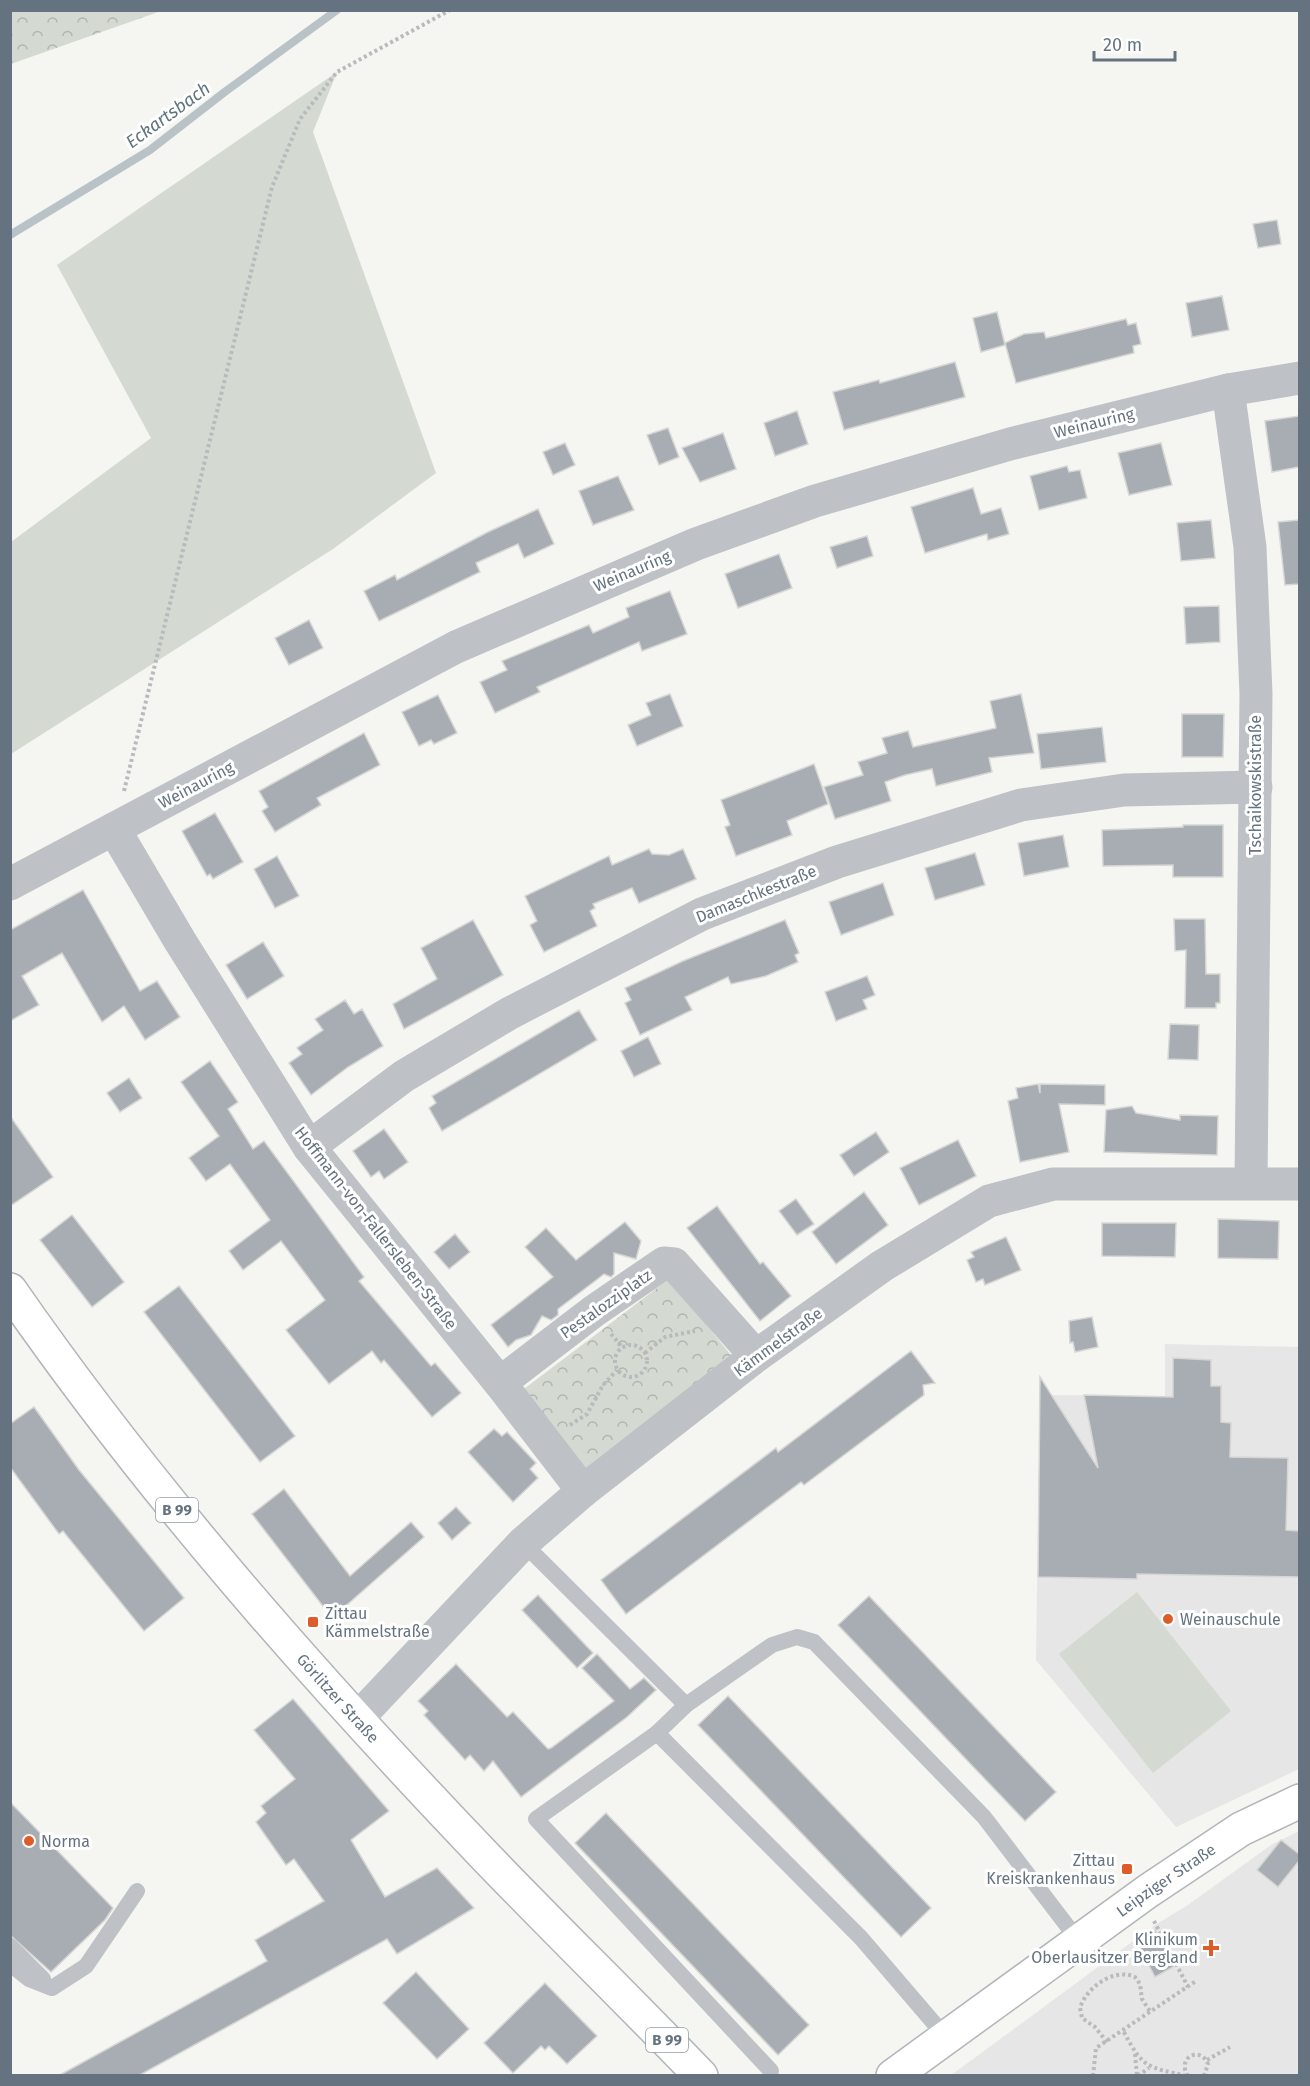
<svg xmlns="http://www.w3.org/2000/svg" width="1310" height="2086" viewBox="0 0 1310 2086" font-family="'Fira Sans',sans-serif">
<defs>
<pattern id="park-crowns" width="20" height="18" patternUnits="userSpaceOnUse" patternTransform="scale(1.5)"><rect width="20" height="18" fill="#d4dad1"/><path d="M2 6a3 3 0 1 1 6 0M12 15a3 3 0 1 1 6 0" fill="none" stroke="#b0b5af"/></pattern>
</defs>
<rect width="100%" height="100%" fill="#f5f5f1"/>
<g fill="#e5e6e5">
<polygon points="1165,1344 1299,1347 1299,1769 1176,1827 1036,1660 1040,1395 1165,1396"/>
<polygon points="1299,1831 1299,2075 950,2076 1155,1925 1188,1905 1271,1845"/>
</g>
<g fill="#d4dad1">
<polygon points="337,72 313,132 436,473 333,549 11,754 11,542 151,438 57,265"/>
<polygon points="1137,1592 1231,1711 1153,1773 1059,1654"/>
</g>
<g fill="url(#park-crowns)">
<polygon points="11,10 161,10 161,11 11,64"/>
<polygon points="669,1279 735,1360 586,1479 516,1395"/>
</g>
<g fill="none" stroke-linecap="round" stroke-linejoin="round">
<polyline stroke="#b8c2c7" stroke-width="8" points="10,235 150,150 226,91 337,10"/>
</g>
<g fill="#a7adb3" stroke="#d6d6d4" stroke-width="1.5">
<polygon points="1277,220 1281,244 1258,248 1253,224"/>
<polygon points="1222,296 1229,330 1192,337 1186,303"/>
<polygon points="997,312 1005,345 981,352 973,318"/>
<polygon points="1126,319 1128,325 1136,323 1141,344 1133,346 1134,353 1016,383 1005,343 1024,334 1044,332 1046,338"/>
<polygon points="955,362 965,397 844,430 833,392 879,380 880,383"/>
<polygon points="797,411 808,444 775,456 764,423"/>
<polygon points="1299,416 1299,467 1272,472 1265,421"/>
<polygon points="668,428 679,457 659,465 647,435"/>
<polygon points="723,433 736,469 700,482 682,448"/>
<polygon points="565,443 575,465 553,475 543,452"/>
<polygon points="1161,443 1172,485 1129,495 1118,453"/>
<polygon points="1067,466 1069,472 1080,470 1087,498 1039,510 1030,476"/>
<polygon points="618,476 634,510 593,525 579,491"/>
<polygon points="973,488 981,514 1001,508 1009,534 988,540 987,534 925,553 911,507"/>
<polygon points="538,509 554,544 524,558 518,544 476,563 480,572 379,621 364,591 395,575 397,580 488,532"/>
<polygon points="1211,520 1215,558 1181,561 1177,523"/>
<polygon points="1299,520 1299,584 1285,585 1278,522"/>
<polygon points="867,536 873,556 837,568 830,547"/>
<polygon points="779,554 792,588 738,608 725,574"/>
<polygon points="670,591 687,634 642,651 639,642 537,687 540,692 495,713 480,682 507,670 502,661 589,625 593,633 629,617 626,608"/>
<polygon points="1219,606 1220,642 1186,644 1184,607"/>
<polygon points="309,620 323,648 289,665 275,638"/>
<polygon points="670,694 683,726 637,746 628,725 651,715 646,703"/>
<polygon points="1021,694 1034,753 989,758 992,772 936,786 932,769 905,775 885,782 891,801 835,819 824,787 863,775 858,762 887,753 882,738 908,731 913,747 996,728 990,701"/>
<polygon points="438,695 457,733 434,744 431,740 419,746 402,712"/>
<polygon points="1182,714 1224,714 1223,757 1182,757"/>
<polygon points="1102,727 1106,762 1041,769 1037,734"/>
<polygon points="364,733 380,765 317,798 321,805 275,832 262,811 268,807 259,791"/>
<polygon points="814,764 828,804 787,821 792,835 736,856 725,827 730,825 721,800"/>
<polygon points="215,813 243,862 213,879 210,874 207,876 182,831"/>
<polygon points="1183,825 1223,825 1223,877 1173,877 1173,865 1103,866 1102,830 1183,827"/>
<polygon points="1063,835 1069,867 1024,876 1018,843"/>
<polygon points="649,849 652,854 669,855 683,849 696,879 639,903 632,888 593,904 595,908 590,911 597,926 544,952 530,925 537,921 525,896 609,856 612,865"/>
<polygon points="975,853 985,885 935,900 925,868"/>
<polygon points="277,856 299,896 275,908 254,869"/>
<polygon points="883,883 894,915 841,935 829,902"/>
<polygon points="83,890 140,991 157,981 180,1017 145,1040 124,1006 102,1022 62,953 22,976 39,1005 10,1021 10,930"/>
<polygon points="1174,919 1205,919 1206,974 1220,974 1220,1003 1216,1003 1216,1008 1185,1008 1186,950 1175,951"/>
<polygon points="473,920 503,975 404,1029 393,1004 437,979 421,948"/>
<polygon points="785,920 799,953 795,955 798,962 766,976 731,984 728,977 685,997 692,1010 640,1035 625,1003 631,1000 625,988 683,961"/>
<polygon points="263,942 284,976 247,999 226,965"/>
<polygon points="867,976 875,995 863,1000 867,1009 836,1021 825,992"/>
<polygon points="345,1000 354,1014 362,1009 383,1046 348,1067 311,1095 289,1063 302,1054 297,1048 323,1030 315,1019"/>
<polygon points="579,1010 597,1040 442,1131 429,1108 436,1103 432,1096"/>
<polygon points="1170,1024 1199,1025 1198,1060 1168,1059"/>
<polygon points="648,1037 661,1064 634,1077 621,1051"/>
<polygon points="210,1061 238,1102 228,1109 253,1149 264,1141 364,1277 359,1281 431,1366 435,1363 461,1393 432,1417 384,1360 381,1363 372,1351 329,1384 286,1330 325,1300 281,1241 243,1270 229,1251 270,1220 230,1164 206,1181 189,1158 219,1136 181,1082"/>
<polygon points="129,1078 142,1098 120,1112 107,1093"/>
<polygon points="1038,1084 1040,1093 1040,1084 1105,1085 1105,1105 1059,1104 1069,1152 1020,1162 1008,1101 1018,1098 1016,1088"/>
<polygon points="1132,1106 1136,1113 1180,1120 1180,1115 1218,1116 1217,1155 1104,1152 1106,1110"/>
<polygon points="10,1116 53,1177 10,1206"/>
<polygon points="384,1129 408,1162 384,1179 379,1171 371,1177 353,1151"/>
<polygon points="876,1132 889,1152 854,1176 840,1155"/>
<polygon points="958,1140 976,1176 919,1205 900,1168"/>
<polygon points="864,1192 888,1225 836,1264 812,1232"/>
<polygon points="796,1199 814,1224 797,1235 779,1211"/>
<polygon points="717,1206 760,1264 763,1262 791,1296 760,1321 687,1228"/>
<polygon points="72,1215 124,1282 92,1307 40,1240"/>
<polygon points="1218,1219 1279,1221 1278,1259 1218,1258"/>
<polygon points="625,1222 641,1241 636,1259 614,1253 614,1274 611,1277 604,1274 595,1281 558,1309 558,1315 551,1320 542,1316 531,1335 516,1340 508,1347 491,1325 553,1277 525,1247 546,1228 576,1260"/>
<polygon points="1102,1223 1176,1223 1175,1257 1102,1256"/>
<polygon points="455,1234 470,1252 449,1269 434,1252"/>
<polygon points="1006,1237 1021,1270 985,1285 983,1279 976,1282 967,1260 974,1257 971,1252"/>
<polygon points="179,1286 295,1436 260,1462 144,1312"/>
<polygon points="1092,1317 1098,1347 1075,1352 1073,1342 1070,1343 1069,1321"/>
<polygon points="911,1351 935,1383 923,1385 924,1395 804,1485 801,1482 626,1614 601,1580 776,1448 778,1452"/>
<polygon points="1173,1358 1211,1360 1211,1386 1221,1386 1221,1422 1231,1423 1230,1457 1288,1458 1286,1530 1299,1531 1299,1577 1137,1574 1137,1579 1038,1577 1040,1377 1098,1468 1084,1395 1173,1397"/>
<polygon points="34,1407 79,1470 184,1598 144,1631 63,1531 59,1534 10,1467 10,1424"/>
<polygon points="494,1429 502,1436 507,1432 536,1463 530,1469 538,1478 513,1502 468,1452"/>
<polygon points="284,1489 350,1576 411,1522 424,1537 332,1618 252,1514"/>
<polygon points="456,1507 471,1523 452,1540 438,1523"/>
<polygon points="538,1595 593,1653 577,1668 522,1610"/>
<polygon points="869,1596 1056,1792 1025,1821 838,1625"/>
<polygon points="597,1654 630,1689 644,1678 656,1690 627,1717 521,1797 493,1761 484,1771 470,1755 465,1760 424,1715 428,1711 418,1701 456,1664 507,1717 513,1712 548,1749 551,1748 614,1701 582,1668"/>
<polygon points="728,1696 931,1908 901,1937 698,1725"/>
<polygon points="293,1699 389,1811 351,1840 385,1897 437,1868 474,1908 397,1954 387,1939 138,2076 58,2076 267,1961 255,1940 324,1901 294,1859 286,1865 256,1822 266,1813 261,1806 295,1779 254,1730"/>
<polygon points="10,1802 113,1908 105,1920 51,1972 10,1935"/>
<polygon points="606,1813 809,2025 778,2055 575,1843"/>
<polygon points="1281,1840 1299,1854 1299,1861 1278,1887 1257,1870"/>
<polygon points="1155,1930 1175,1966 1155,1977 1136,1940"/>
<polygon points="416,1972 469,2029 437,2059 383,2003"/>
<polygon points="545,1983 597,2036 567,2064 549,2046 545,2050 541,2046 513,2073 484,2043"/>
</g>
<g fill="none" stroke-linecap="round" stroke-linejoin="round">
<defs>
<g id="secondary">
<path id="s1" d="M893,2076l255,-185 93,-62 59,-28"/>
</g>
<g id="primary">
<path id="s2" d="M10,1290c140,202 304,387 473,564 72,75 146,147 218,222"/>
</g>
</defs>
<use href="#secondary" stroke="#b0b5ba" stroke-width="36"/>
<use href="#primary" stroke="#b1b5b9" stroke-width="36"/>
<g stroke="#b8babd" stroke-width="4" stroke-dasharray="3 3" stroke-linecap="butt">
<polyline points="124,791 272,187 300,119 337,72 450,10"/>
<polyline points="611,1334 622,1347"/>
<circle cx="631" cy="1361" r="16"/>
<polyline points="645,1353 665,1337 695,1331"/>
<polyline points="570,1425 587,1414 603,1385 617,1370"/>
<polyline points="1154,1921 1188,1987"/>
<path d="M1124,2032c19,37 24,35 63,44"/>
<path d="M1107,2042l-12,-15 -13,-9 -2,-10c6,-20 34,-41 55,-31l5,7 2,15 9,14"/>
<polyline points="1135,2054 1137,2076"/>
<polyline points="1207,2060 1230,2047"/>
<polyline points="1093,2076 1096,2048 1196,1981"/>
<polyline points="1138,2076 1149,2068"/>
<path d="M1188,2076c-12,-18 12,-31 20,-12l-4,12"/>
</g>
<g stroke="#bec1c5" stroke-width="16">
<polyline points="523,1543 686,1705"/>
<polyline points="657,1733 861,1938 945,2036"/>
<polyline points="10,1946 43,1979"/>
<polyline points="10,1964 29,1979 52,1988 86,1966 137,1891"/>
<polyline points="771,2071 536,1819 657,1733 686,1705 772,1645 797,1637 814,1642 984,1817 1078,1940"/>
</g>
<g stroke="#bec1c5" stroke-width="33">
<polyline points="1228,390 1250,547 1256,694 1251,1183"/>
<polyline points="114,829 180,941 309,1147 500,1383 583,1491"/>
<polyline points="10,884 456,647 696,544 815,501 1010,444 1228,390 1300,378"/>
<polyline points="309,1147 404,1076 510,1013 702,914 837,862 1021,805 1124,790 1256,787"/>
<polyline points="500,1383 594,1311 664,1263 674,1264 756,1356"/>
<polyline points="357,1719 523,1543 583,1491 756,1356 882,1266 989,1201 1053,1184 1300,1184"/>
</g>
<use href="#secondary" stroke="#fff" stroke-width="33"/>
<use href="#primary" stroke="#fff" stroke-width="33"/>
</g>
<g fill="#dd5c29" stroke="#fff" stroke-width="2">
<circle cx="1168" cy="1619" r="6"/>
<rect x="307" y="1616" width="12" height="12" rx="3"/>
<circle cx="29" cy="1841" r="6"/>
<rect x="1121" y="1863" width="12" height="12" rx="3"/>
<path d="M1208 1939h6v6h6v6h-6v6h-6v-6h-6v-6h6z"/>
</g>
<g text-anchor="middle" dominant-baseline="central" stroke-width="6" stroke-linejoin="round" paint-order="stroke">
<g fill="#fff" stroke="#939da7" stroke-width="1.5">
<rect x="156" y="1498" width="42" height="24" rx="4.5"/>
<rect x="646" y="2028" width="42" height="24" rx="4.5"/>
</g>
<g font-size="15" font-weight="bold" fill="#657381">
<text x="177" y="1510">B 99</text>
<text x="667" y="2040">B 99</text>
</g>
<g font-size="16" fill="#657381" stroke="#fff">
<text transform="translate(1094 423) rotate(-14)">Weinauring</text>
<text transform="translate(632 571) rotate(-23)">Weinauring</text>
<text transform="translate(196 785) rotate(-28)">Weinauring</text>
<text transform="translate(1255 785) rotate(-90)">Tschaikowskistraße</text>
<text transform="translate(756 894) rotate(-22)">Damaschkestraße</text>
<text transform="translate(376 1228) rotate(52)">Hoffmann-von-Fallersleben-Straße</text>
<text transform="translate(606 1304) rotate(-35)">Pestalozziplatz</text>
<text transform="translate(778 1342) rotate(-36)">Kämmelstraße</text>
<text stroke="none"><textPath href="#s2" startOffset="524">Görlitzer Straße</textPath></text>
<text stroke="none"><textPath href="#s1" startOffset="336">Leipziger Straße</textPath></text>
</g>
<g font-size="16" fill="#657381" stroke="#fff" text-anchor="start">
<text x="325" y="1613">Zittau<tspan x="325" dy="18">Kämmelstraße</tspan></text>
<text x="1180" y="1619">Weinauschule</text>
<text x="41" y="1841">Norma</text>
<text x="1115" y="1860" text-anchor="end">Zittau<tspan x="1115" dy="18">Kreiskrankenhaus</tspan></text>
<text x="1198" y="1939" text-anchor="end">Klinikum<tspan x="1198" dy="18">Oberlausitzer Bergland</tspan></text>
</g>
<g font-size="18" font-style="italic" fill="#60757f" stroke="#fff">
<text transform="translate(168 115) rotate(-36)">Eckartsbach</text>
</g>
</g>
<rect width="1310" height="2086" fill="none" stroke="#657381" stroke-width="24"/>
<path d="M1094 51v9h81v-9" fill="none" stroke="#657381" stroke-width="3"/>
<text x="1103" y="51" font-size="18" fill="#657381" stroke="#ffffff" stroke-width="4.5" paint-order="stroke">20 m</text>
</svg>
